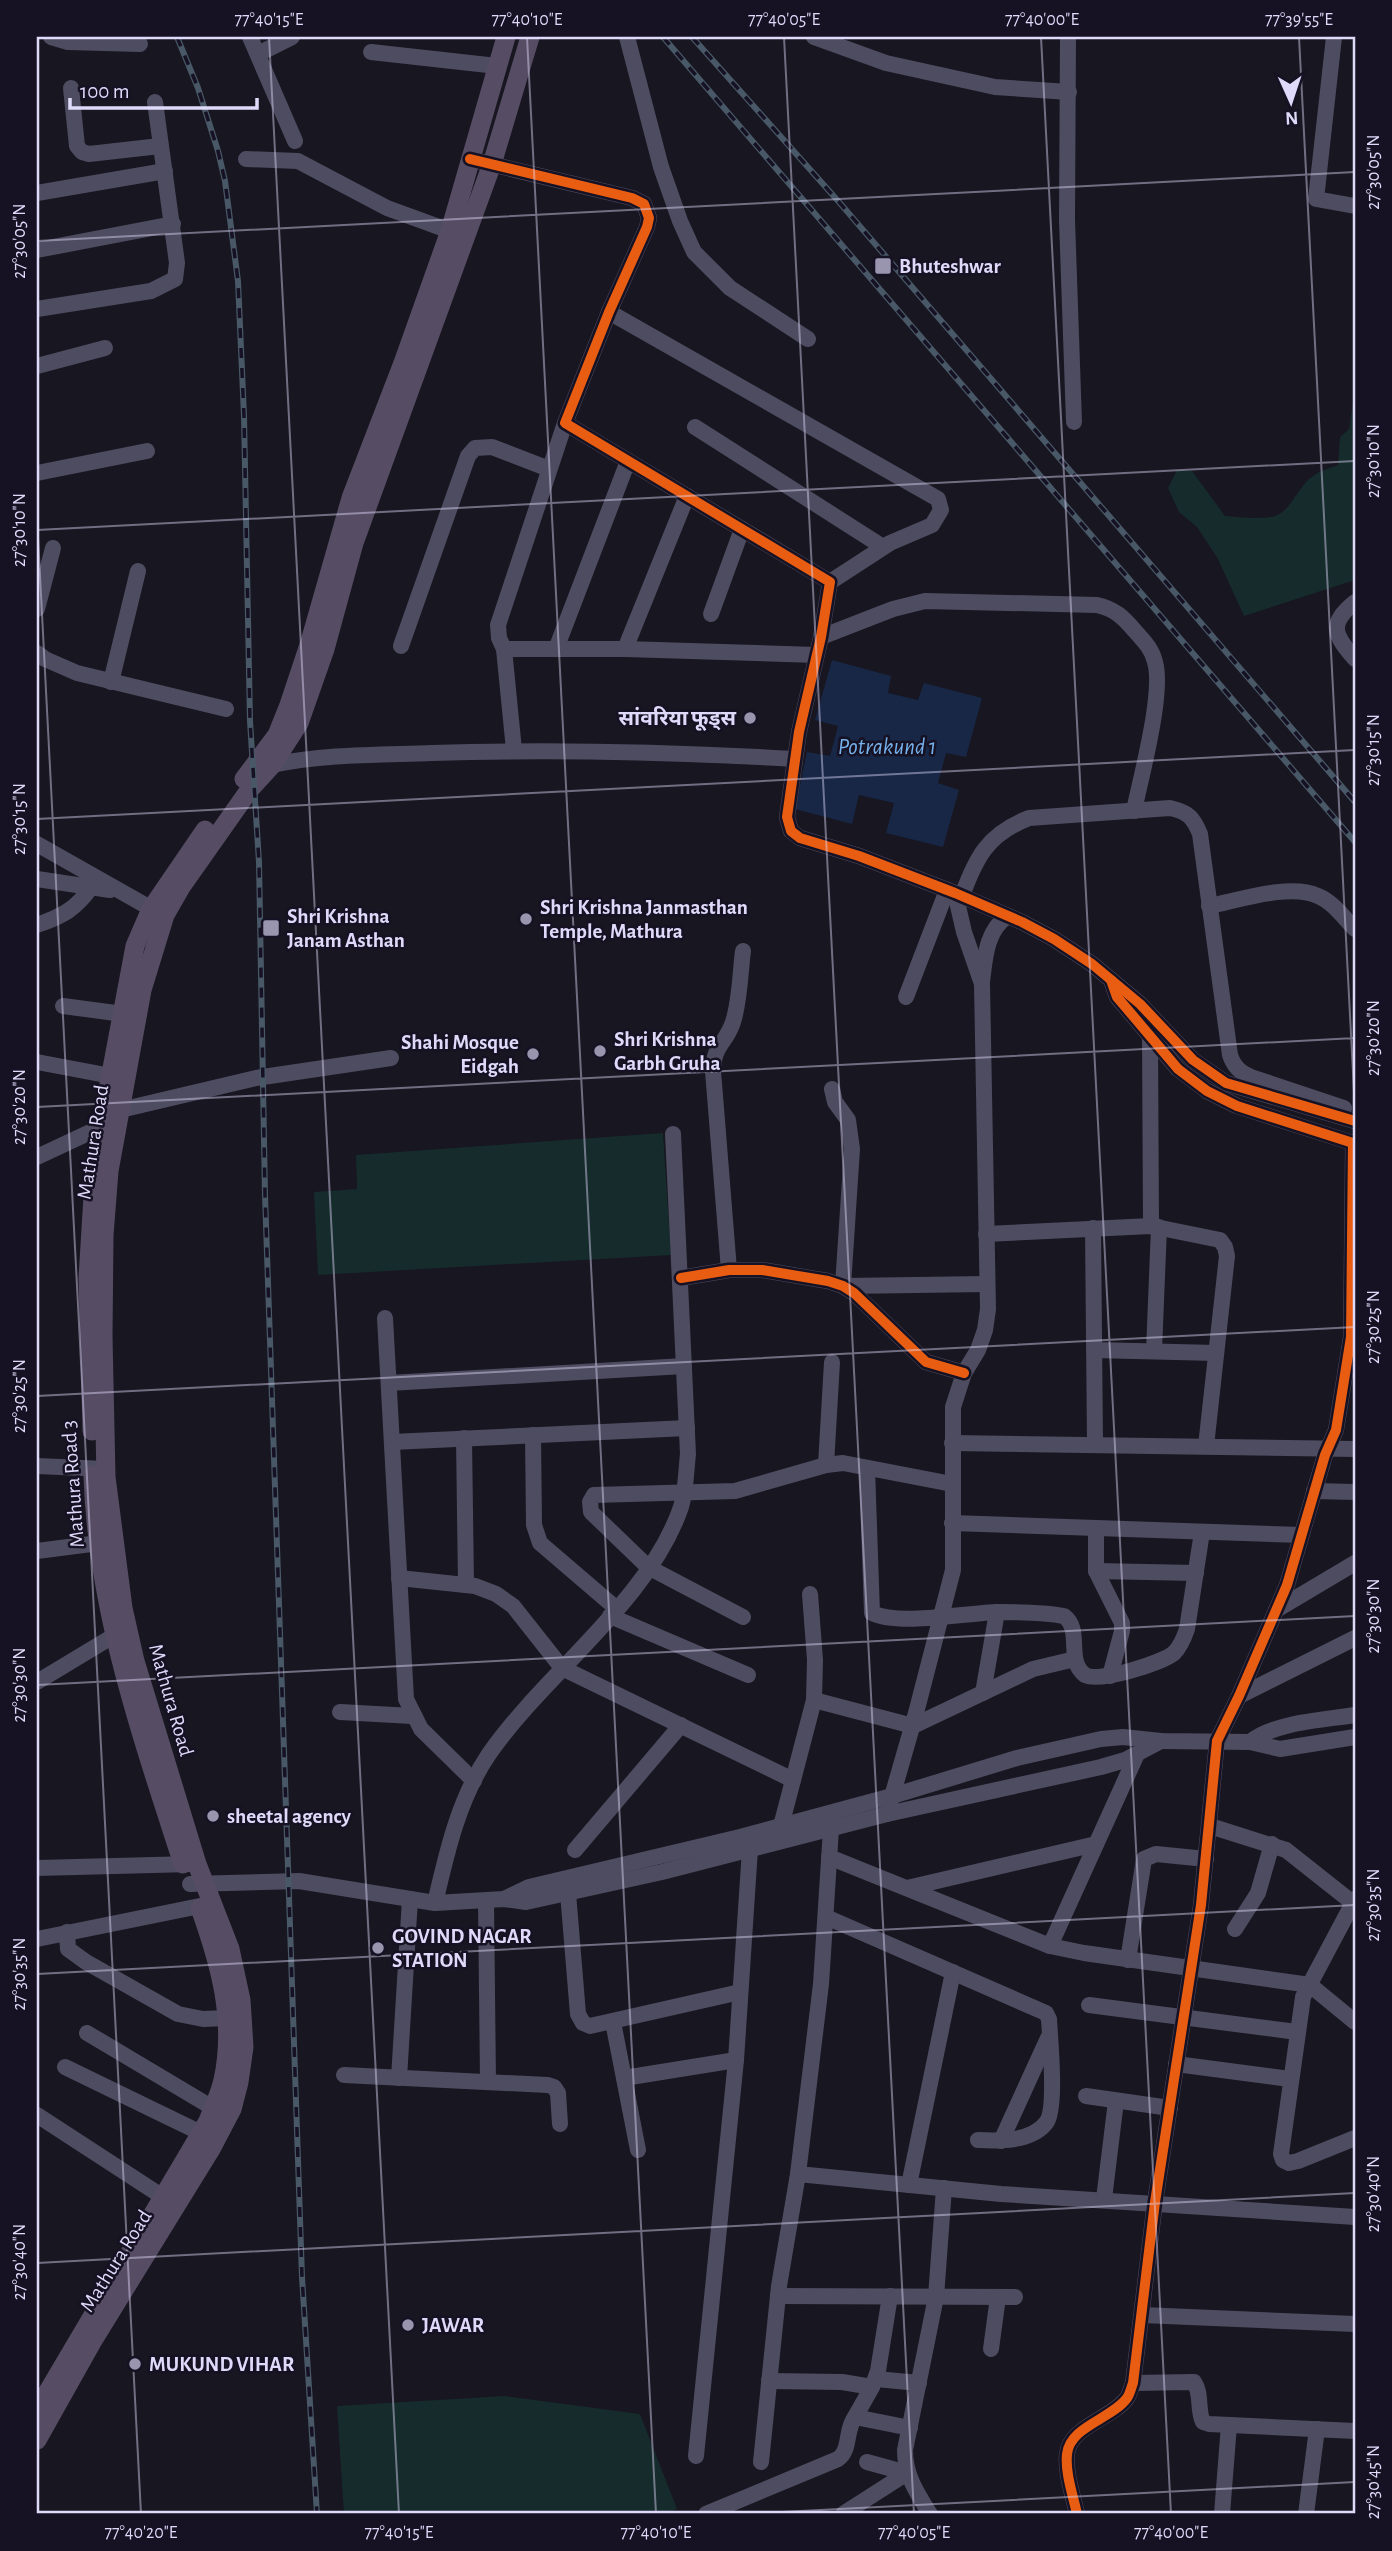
<svg xmlns="http://www.w3.org/2000/svg" width="1392" height="2551" viewBox="0 0 1392 2551" font-family="'Alegreya Sans','Noto Sans Devanagari',sans-serif">
<rect width="100%" height="100%" fill="#181620"/>
<g fill="#162b2c">
<path d="M1355,387v193l-111,36 -26,-57 -21,-32 -18,-15 -11,-24 9,-18 15,1 33,45c12,1 39,4 50,0 17,-6 23,-30 38,-40 7,-5 17,-8 25,-11l2,-28 9,-8z"/>
<polygon points="663,1133 671,1255 318,1275 314,1192 357,1189 356,1155"/>
<polygon points="505,2396 640,2414 677,2509 667,2514 344,2514 337,2406"/>
</g>
<polygon fill="#172745" points="832,660 891,676 888,693 918,700 924,683 982,698 966,757 946,753 938,783 959,790 943,847 886,833 894,803 859,795 852,824 795,809 807,752 830,756 838,726 815,720"/>
<g fill="none" stroke-linecap="round" stroke-linejoin="round">
<g stroke="#4e4c60" stroke-width="16">
<polyline points="51,37 68,42 140,44"/>
<polyline points="250,37 295,141"/>
<polyline points="627,37 661,167 680,221 694,252 730,288 808,339"/>
<polyline points="814,37 886,63 995,87 1069,92"/>
<polyline points="1068,37 1067,220 1074,422"/>
<polyline points="1334,37 1316,199 1355,206"/>
<polyline points="371,52 497,66"/>
<polyline points="258,54 292,37"/>
<polyline points="71,88 77,146 82,152 89,154 160,146"/>
<polyline points="246,159 298,161 387,208 450,231"/>
<polyline points="470,159 632,198 644,204 649,218 647,227 609,312 565,423 830,582 821,637 799,732 787,817 791,831 800,838 859,856 955,893 1022,922 1054,939 1092,964 1140,1004 1193,1060 1226,1083 1355,1121"/>
<polyline points="37,193 165,171"/>
<polyline points="37,250 173,224"/>
<polyline points="37,309 151,291 175,279 177,263 155,102"/>
<polyline points="609,312 938,499 941,510 932,525 890,543 830,582"/>
<polyline points="37,366 105,348"/>
<polyline points="565,423 498,625 499,638 504,649 625,649 816,655"/>
<polyline points="695,427 883,547"/>
<polyline points="37,473 147,451"/>
<path d="M1355,602c-27,22 -21,33 0,57"/>
<polyline points="37,609 53,548"/>
<polyline points="711,614 742,529"/>
<path d="M821,637l72,-28 32,-8 172,4c18,4 26,12 38,26 9,10 17,18 20,31 9,31 -14,114 -21,149"/>
<polyline points="401,646 468,456 475,448 492,447 549,469"/>
<polyline points="504,649 514,750"/>
<polyline points="556,649 628,461"/>
<polyline points="625,649 687,496"/>
<polyline points="37,653 45,659 77,673 226,709"/>
<polyline points="111,682 138,571"/>
<path d="M272,765c53,-11 106,-10 160,-12 121,-4 242,-1 363,6"/>
<polyline points="37,844 159,913"/>
<polyline points="37,879 110,890"/>
<path d="M962,896c14,-39 26,-62 67,-78l141,-10c18,4 23,9 30,26l30,221c4,12 10,17 21,22l93,31"/>
<path d="M1209,906c31,-6 81,-23 109,-10 15,6 26,22 37,33"/>
<path d="M37,925c26,-9 39,-16 55,-39"/>
<path d="M982,982c3,-24 4,-52 26,-66"/>
<polyline points="906,997 947,890"/>
<polyline points="63,1006 123,1014"/>
<polyline points="1150,1036 1151,1226"/>
<polyline points="37,1062 111,1076"/>
<polyline points="832,1089 835,1102 848,1120 852,1149 843,1286 987,1284"/>
<polyline points="112,1112 256,1078 391,1058"/>
<polyline points="37,1157 101,1127"/>
<polyline points="1093,1228 1095,1444"/>
<polyline points="986,1234 1151,1226 1220,1240 1225,1247 1227,1256 1206,1446"/>
<path d="M729,1270l-16,-199c1,-28 13,-27 20,-49 7,-22 7,-48 10,-71"/>
<polyline points="681,1278 729,1270 762,1270 828,1281 843,1286 854,1293 926,1362 964,1373"/>
<polyline points="385,1318 406,1699 421,1729 474,1781"/>
<polyline points="1094,1350 1216,1353"/>
<polyline points="1154,1351 1159,1227"/>
<polyline points="389,1383 684,1366"/>
<polyline points="533,1435 534,1525 540,1543 617,1609"/>
<polyline points="464,1438 466,1585"/>
<polyline points="392,1442 687,1428"/>
<polyline points="952,1443 1355,1449"/>
<polyline points="826,1465 832,1362"/>
<polyline points="37,1466 106,1469"/>
<path d="M867,1468l5,145c27,13 94,0 126,-1 22,0 45,0 66,4 19,14 1,44 21,59 13,8 78,-12 89,-22 7,-7 10,-15 13,-24l15,-97"/>
<polyline points="1314,1491 1355,1492"/>
<polyline points="952,1523 1301,1535"/>
<polyline points="1096,1528 1096,1571 1122,1623 1122,1631 1110,1676"/>
<polyline points="37,1551 99,1543"/>
<polyline points="1096,1571 1196,1573"/>
<polyline points="399,1578 475,1586 496,1594 513,1606 562,1668 793,1780"/>
<polyline points="1276,1610 1355,1563"/>
<polyline points="610,1616 748,1675"/>
<polyline points="743,1617 648,1567 591,1512 590,1502 594,1495 735,1491 826,1465 843,1463 952,1484"/>
<polyline points="37,1682 115,1635"/>
<polyline points="983,1693 997,1612"/>
<polyline points="1239,1696 1355,1638"/>
<polyline points="814,1700 913,1726 1033,1669 1075,1659"/>
<polyline points="340,1712 412,1716"/>
<path d="M1250,1742c24,-20 75,-22 105,-27"/>
<polyline points="887,1814 916,1713 953,1570 953,1407 964,1373 978,1350 985,1330 988,1309 982,984 964,932 955,893"/>
<polyline points="781,1826 814,1700 815,1660 810,1594"/>
<polyline points="1210,1826 1286,1850 1353,1903"/>
<polyline points="831,1829 821,1984 798,2174 1001,2194 1355,2217"/>
<polyline points="575,1850 681,1725"/>
<polyline points="829,1857 1050,1946 1084,1953 1310,1985 1355,2022"/>
<polyline points="37,1868 192,1864"/>
<polyline points="190,1884 299,1881 435,1903 504,1899 526,1902 662,1872 887,1814 1101,1767 1125,1760 1161,1741"/>
<polyline points="907,1888 1096,1844"/>
<polyline points="568,1893 578,2014 583,2023 590,2026 740,1992"/>
<polyline points="504,1899 529,1887 740,1837 892,1796 1017,1758 1101,1739 1123,1737 1161,1741 1250,1742 1280,1749 1355,1737"/>
<polyline points="1355,1899 1303,1997 1281,2154 1283,2160 1289,2163 1298,2161 1355,2138"/>
<polyline points="486,1901 488,2082"/>
<path d="M435,1903c12,-52 24,-105 54,-149 57,-82 160,-153 192,-247 5,-16 5,-36 7,-53l-15,-320"/>
<path d="M826,1917l220,96 3,6c1,20 8,91 -3,104 -15,19 -47,18 -68,17"/>
<polyline points="1235,1929 1258,1893 1272,1844"/>
<polyline points="67,1932 68,1949 86,1962 178,2014 203,2019 227,2018"/>
<polyline points="37,1939 200,1906"/>
<polyline points="1050,1946 1137,1754"/>
<polyline points="1128,1960 1144,1859 1156,1854 1206,1859"/>
<polyline points="1089,2005 1297,2032"/>
<polyline points="613,2022 638,2150"/>
<polyline points="87,2033 213,2108"/>
<polyline points="1176,2064 1290,2079"/>
<polyline points="65,2067 201,2133"/>
<polyline points="344,2075 548,2085 554,2087 558,2093 560,2124"/>
<polyline points="399,2078 410,1899"/>
<polyline points="624,2078 736,2060"/>
<polyline points="1086,2096 1170,2108"/>
<polyline points="37,2115 163,2197"/>
<polyline points="1001,2141 1048,2038"/>
<polyline points="909,2185 953,1972"/>
<polyline points="1104,2199 1116,2101"/>
<polyline points="778,2296 1015,2297"/>
<polyline points="1142,2315 1355,2324"/>
<polyline points="991,2349 998,2297"/>
<polyline points="876,2379 919,2383"/>
<polyline points="769,2381 842,2382 872,2387"/>
<path d="M1133,2383l61,-1c8,11 3,28 9,40l6,2 146,7"/>
<polyline points="855,2417 872,2387 878,2371 890,2296"/>
<polyline points="696,2456 736,2060 750,1849"/>
<polyline points="761,2462 779,2286 798,2174"/>
<polyline points="867,2462 907,2473"/>
<path d="M706,2514l132,-55c13,-9 7,-29 17,-42l55,11"/>
<polyline points="843,2514 907,2473"/>
<path d="M930,2514c-13,-21 -25,-38 -25,-64l31,-153 8,-109"/>
<path d="M1077,2514c-4,-19 -12,-41 -10,-60 3,-28 45,-35 60,-56 3,-4 4,-10 6,-15l22,-181 46,-297 16,-164 22,-45 48,-111 38,-130 11,-25 15,-93 2,-194 -116,-37 -30,-15 -29,-22 -61,-72 -6,-17"/>
<polyline points="1222,2514 1229,2425"/>
<polyline points="1306,2514 1317,2429"/>
</g>
<g stroke="#564d64" stroke-width="19">
<polyline points="244,779 277,735 289,705 309,645 351,498 403,363 450,231 506,37"/>
<polyline points="92,1431 88,1278 94,1180 101,1127 135,946 151,909 205,830"/>
<path d="M93,1475c4,134 49,262 90,389"/>
<path d="M37,2410l171,-289c5,-13 12,-27 15,-41 13,-60 -3,-116 -23,-172"/>
<polyline points="37,2440 92,2342 211,2149 232,2109 239,2082 244,2047 241,2000 230,1949 197,1864 135,1661 123,1608 106,1477 103,1336 104,1235 109,1171 142,990 165,915 181,887 250,789 272,765 299,723 325,649 354,543 492,164 530,37"/>
</g>
<defs>
<g id="rail">
<polyline points="177,37 198,88 218,151 225,181 238,281 244,416 250,721 259,862 265,1195 302,2277 317,2514"/>
<polyline points="663,37 1355,842"/>
<polyline points="692,37 839,202 1355,802"/>
</g>
</defs>
<use href="#rail" stroke="#485867" stroke-width="6"/>
<use href="#rail" stroke="#161224" stroke-width="3.5" stroke-dasharray="10" stroke-linecap="butt"/>
<defs>
<g id="cycleway">
<polyline points="470,159 632,198 644,204 649,218 647,227 609,312 565,423 830,582 821,637 799,732 787,817 791,831 800,838 859,856 955,893 1022,922 1054,939 1092,964 1140,1004 1193,1060 1226,1083 1355,1121"/>
<polyline points="681,1278 729,1270 762,1270 828,1281 843,1286 854,1293 926,1362 964,1373"/>
<path d="M1077,2514c-4,-19 -12,-41 -10,-60 3,-28 45,-35 60,-56 3,-4 4,-10 6,-15l22,-181 46,-297 16,-164 22,-45 48,-111 38,-130 11,-25 15,-93 2,-194 -116,-37 -30,-15 -29,-22 -61,-72 -6,-17"/>
</g>
</defs>
<use href="#cycleway" stroke="#161224" stroke-width="15"/>
<use href="#cycleway" stroke="#e95d12" stroke-width="10"/>
</g>
<path fill="none" stroke="#dfdafa" stroke-width="2" stroke-opacity="0.45" d="M269,37l130,2477M527,37l129,2477M784,37l130,2477M1041,37l130,2477M1299,37l56,1074M37,241l1318,-69M37,518l104,1996M37,530l1318,-69M37,819l1318,-69M37,1107l1318,-69M37,1396l1318,-69M37,1685l1318,-69M37,1974l1318,-69M37,2263l1318,-70M744,2514l611,-32"/>
<g fill="#9995ae" stroke="#161224" stroke-width="2.5">
<rect x="874" y="257" width="18" height="18" rx="3.5"/>
<circle cx="750" cy="718" r="7"/>
<circle cx="526" cy="919" r="7"/>
<rect x="262" y="919" width="18" height="18" rx="3.5"/>
<circle cx="600" cy="1051" r="7"/>
<circle cx="533" cy="1054" r="7"/>
<circle cx="213" cy="1816" r="7"/>
<circle cx="378" cy="1948" r="7"/>
<circle cx="408" cy="2325" r="7"/>
<circle cx="135" cy="2364" r="7"/>
</g>
<g text-anchor="middle" dominant-baseline="central" stroke-width="5" stroke-linejoin="round" paint-order="stroke">
<g font-size="21" font-weight="bold" fill="#dfdafa" stroke="#161224" text-anchor="start">
<text x="899" y="266">Bhuteshwar</text>
<text x="736" y="718" text-anchor="end">सांवरिया फूड्स</text>
<text x="540" y="907">Shri Krishna Janmasthan<tspan x="540" dy="24">Temple, Mathura</tspan></text>
<text x="287" y="916">Shri Krishna<tspan x="287" dy="24">Janam Asthan</tspan></text>
<text x="614" y="1039">Shri Krishna<tspan x="614" dy="24">Garbh Gruha</tspan></text>
<text x="519" y="1042" text-anchor="end">Shahi Mosque<tspan x="519" dy="24">Eidgah</tspan></text>
<text x="227" y="1816">sheetal agency</text>
<text x="392" y="1936">GOVIND NAGAR<tspan x="392" dy="24">STATION</tspan></text>
<text x="422" y="2325">JAWAR</text>
<text x="149" y="2364">MUKUND VIHAR</text>
</g>
<g font-size="21" fill="#dfdafa" stroke="#161224">
<text transform="translate(93 1142) rotate(-81)">Mathura Road</text>
<text transform="translate(73 1484) rotate(-94)">Mathura Road 3</text>
<text transform="translate(171 1700) rotate(74)">Mathura Road</text>
<text transform="translate(116 2261) rotate(-58)">Mathura Road</text>
</g>
<g font-size="23" font-style="italic" fill="#75b1ed" stroke="#161224">
<text x="887" y="747">Potrakund 1</text>
</g>
</g>
<rect width="1392" height="2551" fill="none" stroke="#161224" stroke-width="77"/>
<g transform="translate(1291 102) rotate(177)" stroke="#161224" stroke-width="5" paint-order="stroke">
<path d="M0-5L12 26L0 18L-12 26Z" fill="#dfdafa"/>
<text y="-10" font-size="19" font-weight="bold" text-anchor="middle" fill="#dfdafa">N</text>
</g>
<path d="M70 98v10h187v-10" fill="none" stroke="#dfdafa" stroke-width="3.5"/>
<text x="80" y="98" font-size="21" fill="#dfdafa" stroke="#161224" stroke-width="5" paint-order="stroke">100 m</text>
<rect x="38" y="38" width="1316" height="2474" fill="none" stroke="#dfdafa" stroke-width="2.5"/>
<g font-size="18" text-anchor="middle" fill="#dfdafa">
<text x="269" y="25">77°40'15"E</text>
<text x="527" y="25">77°40'10"E</text>
<text x="784" y="25">77°40'05"E</text>
<text x="1042" y="25">77°40'00"E</text>
<text x="1299" y="25">77°39'55"E</text>
<text transform="translate(1373 172) rotate(-90)" y="6">27°30'05"N</text>
<text transform="translate(19 241) rotate(-90)" y="6">27°30'05"N</text>
<text transform="translate(1373 461) rotate(-90)" y="6">27°30'10"N</text>
<text transform="translate(19 530) rotate(-90)" y="6">27°30'10"N</text>
<text transform="translate(1373 750) rotate(-90)" y="6">27°30'15"N</text>
<text transform="translate(19 819) rotate(-90)" y="6">27°30'15"N</text>
<text transform="translate(1373 1038) rotate(-90)" y="6">27°30'20"N</text>
<text transform="translate(19 1107) rotate(-90)" y="6">27°30'20"N</text>
<text transform="translate(1373 1327) rotate(-90)" y="6">27°30'25"N</text>
<text transform="translate(19 1396) rotate(-90)" y="6">27°30'25"N</text>
<text transform="translate(1373 1616) rotate(-90)" y="6">27°30'30"N</text>
<text transform="translate(19 1685) rotate(-90)" y="6">27°30'30"N</text>
<text transform="translate(1373 1905) rotate(-90)" y="6">27°30'35"N</text>
<text transform="translate(19 1974) rotate(-90)" y="6">27°30'35"N</text>
<text transform="translate(1373 2194) rotate(-90)" y="6">27°30'40"N</text>
<text transform="translate(19 2262) rotate(-90)" y="6">27°30'40"N</text>
<text transform="translate(1373 2482) rotate(-90)" y="6">27°30'45"N</text>
<text x="141" y="2538">77°40'20"E</text>
<text x="399" y="2538">77°40'15"E</text>
<text x="656" y="2538">77°40'10"E</text>
<text x="914" y="2538">77°40'05"E</text>
<text x="1171" y="2538">77°40'00"E</text>
</g>
</svg>
